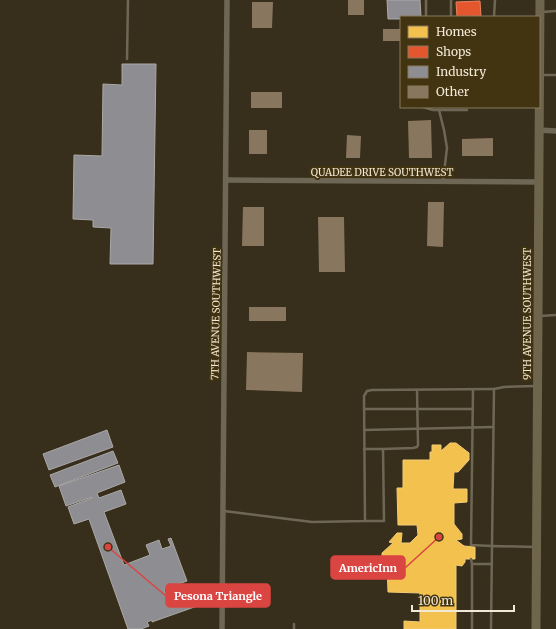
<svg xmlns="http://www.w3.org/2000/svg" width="556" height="629" viewBox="0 0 556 629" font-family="Merriweather,serif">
<rect width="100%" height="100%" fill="#372f1c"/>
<polygon fill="#f2c14e" stroke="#f2cd76" points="450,443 456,443 469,453 469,460 458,472 454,472 453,489 467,489 467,502 454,503 454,524 462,534 462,539 456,540 464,546 475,547 475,559 465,559 465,562 462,566 456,565 456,629 404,629 404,621 420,622 420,593 388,592 387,563 382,559 382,553 393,543 389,542 397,533 402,533 401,543 410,543 418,535 417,525 398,525 397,488 403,488 403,460 430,460 430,452 432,452 432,445 441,445 441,451"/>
<polygon fill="#e4572e" stroke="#e88260" points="480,1 481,16 457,17 456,2"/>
<g fill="#8d8d92" stroke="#aba8a6">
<polygon points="387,0 420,0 421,17 401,17 401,19 388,19"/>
<polygon points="122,64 156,64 153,264 110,264 111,228 93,227 93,220 73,219 74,155 102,156 103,84 122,85"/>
<polygon points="107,430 113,447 49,470 43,454"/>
<polygon points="113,451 118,463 55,487 50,475"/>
<polygon points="119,465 125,482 97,493 99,498 121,490 126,504 104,512 124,565 150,555 146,545 159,540 162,549 171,546 168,539 171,538 187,581 164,589 166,594 192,584 200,605 152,622 152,620 147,622 149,626 141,629 128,629 89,519 74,524 68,507 92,498 92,497 66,506 59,486"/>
</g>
<g fill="#89765f">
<rect x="348" y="0" width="16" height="15"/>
<polygon points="252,2 273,2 272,28 252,28"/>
<rect x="383" y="29" width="18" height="12"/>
<rect x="251" y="92" width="31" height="16"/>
<polygon points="431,120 432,158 409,158 408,121"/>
<rect x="249" y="130" width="18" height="24"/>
<polygon points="347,135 361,136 360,158 346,158"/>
<polygon points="493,138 493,156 462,156 462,139"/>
<polygon points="428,202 444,202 443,247 427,246"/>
<polygon points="243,207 264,207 264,246 242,246"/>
<polygon points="318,217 344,217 345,272 319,272"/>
<rect x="249" y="307" width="37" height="14"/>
<polygon points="247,352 303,353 302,392 246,390"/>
</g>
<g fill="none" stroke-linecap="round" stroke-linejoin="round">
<g stroke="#6f6755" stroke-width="2.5">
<polyline points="451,0 451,17"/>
<polyline points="542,12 556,11"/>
<polyline points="426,17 426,0"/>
<polyline points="494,17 495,0"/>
<polyline points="127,59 128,0"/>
<polyline points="542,75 556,75"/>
<polyline points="423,107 433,110 467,110"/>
<polyline points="439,110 444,130 447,148 443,181"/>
<polyline points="540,316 556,315"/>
<polyline points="473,390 471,545 492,546 494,389 504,387 535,386"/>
<polyline points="364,409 473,409"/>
<polyline points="364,430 493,427"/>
<polyline points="364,449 383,449"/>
<polyline points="224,511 312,522 365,521 364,396 367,391 372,390 494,389"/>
<polyline points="365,521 384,521 383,449 413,448 417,447 418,445 417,390"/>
<polyline points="471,559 472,564"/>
<polyline points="294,629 294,624"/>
<polyline points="472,629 472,564 491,564"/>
<polyline points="491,629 492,546 535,547"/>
</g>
<g stroke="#6f6755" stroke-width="5.5">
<polyline points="539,130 556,131"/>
<polyline points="226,180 539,182"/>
<polyline points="222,629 227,0"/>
</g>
<polyline stroke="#6e654c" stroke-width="9" points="536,629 540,0"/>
</g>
<g text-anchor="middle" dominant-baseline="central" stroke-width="4" stroke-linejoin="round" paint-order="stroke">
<g font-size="10" fill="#f1e8d5" stroke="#423311">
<text x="382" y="172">QUADEE DRIVE SOUTHWEST</text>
<text transform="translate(216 314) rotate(-89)">7TH AVENUE SOUTHWEST</text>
<text transform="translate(527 314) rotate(-90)">9TH AVENUE SOUTHWEST</text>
</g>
</g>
<path fill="none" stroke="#da4542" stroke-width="1.5" d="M439 537L405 568M108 547L166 596"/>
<g fill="#da4542" stroke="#423311" stroke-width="1.5">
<circle cx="439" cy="537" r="4"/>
<circle cx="108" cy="547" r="4"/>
</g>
<g fill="#da4542" stroke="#da4542" stroke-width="1.5">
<rect x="331" y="556" width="74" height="23" rx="4"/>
<rect x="166" y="584" width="104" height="23" rx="4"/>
</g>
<g font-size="11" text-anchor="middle" font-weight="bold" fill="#fff">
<text x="368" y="572">AmericInn</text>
<text x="218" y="600">Pesona Triangle</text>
</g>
<rect x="400" y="16" width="140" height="92" fill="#423311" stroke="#887b5f"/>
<rect x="408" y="26" width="20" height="12" fill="#f2c14e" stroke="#887b5f"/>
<text x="436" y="36" font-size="12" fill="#f1e8d5">Homes</text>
<rect x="408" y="46" width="20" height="12" fill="#e4572e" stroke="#887b5f"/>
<text x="436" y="56" font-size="12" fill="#f1e8d5">Shops</text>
<rect x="408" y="66" width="20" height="12" fill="#8d8d92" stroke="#887b5f"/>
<text x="436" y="76" font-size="12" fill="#f1e8d5">Industry</text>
<rect x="408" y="86" width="20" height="12" fill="#89765f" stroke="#887b5f"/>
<text x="436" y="96" font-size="12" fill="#f1e8d5">Other</text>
<path d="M412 605v6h102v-6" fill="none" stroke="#f1e8d5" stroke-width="2"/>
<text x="418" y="605" font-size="12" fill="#f1e8d5" stroke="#423311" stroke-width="3" paint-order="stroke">100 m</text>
</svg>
